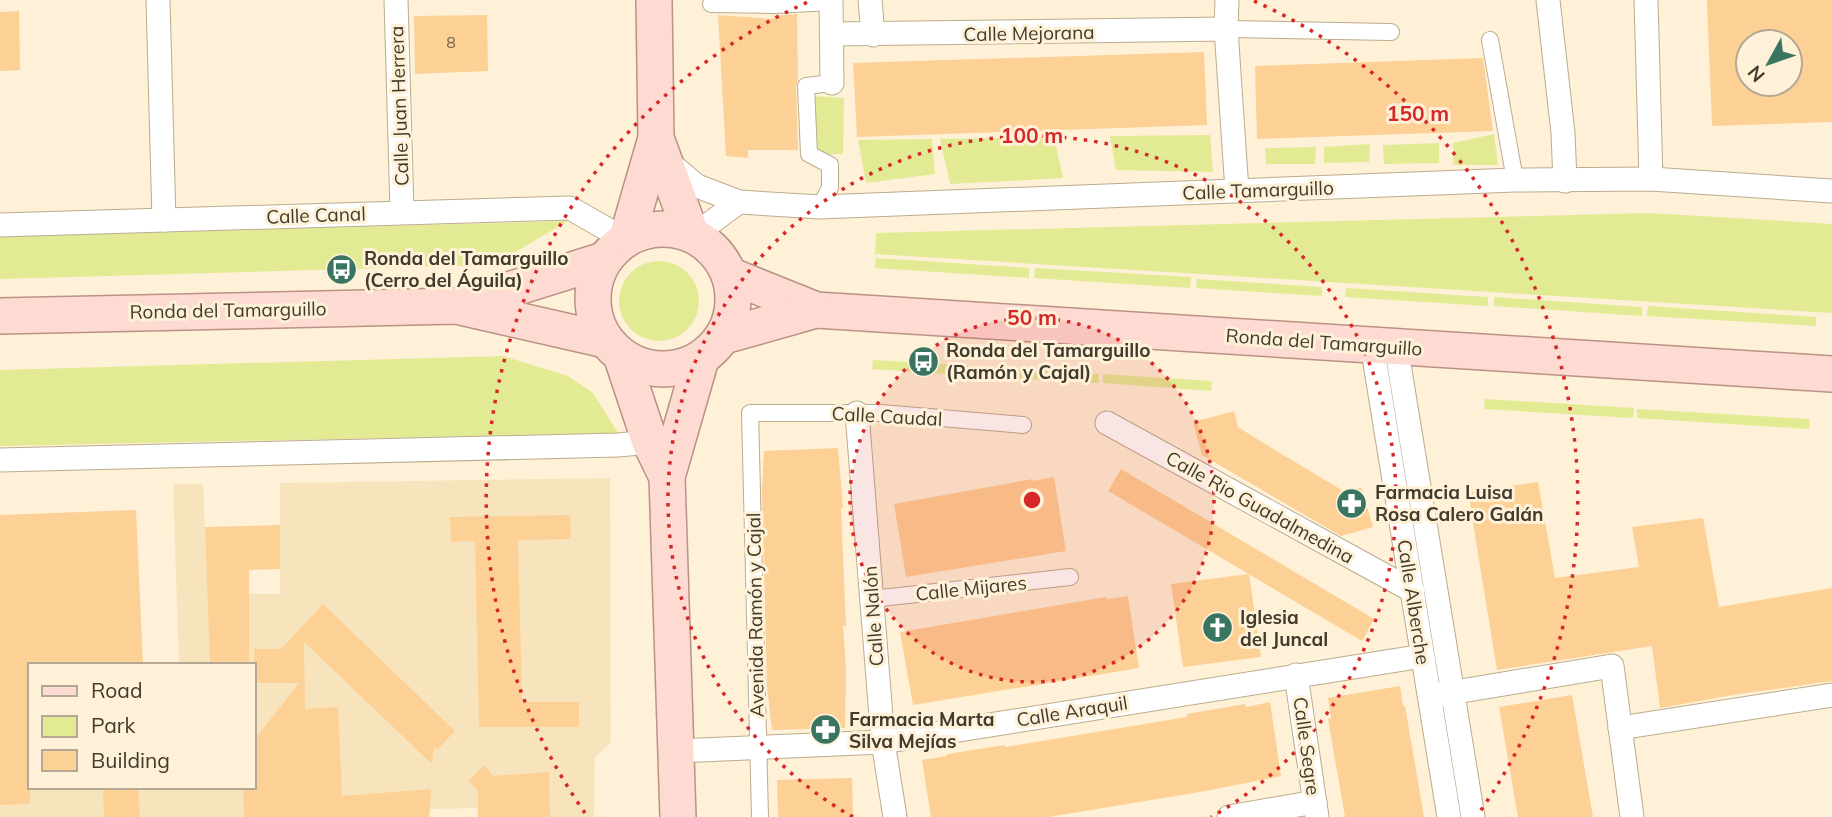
<svg xmlns="http://www.w3.org/2000/svg" width="1832" height="817" viewBox="0 0 1832 817" font-family="Mulish,sans-serif">
<rect width="100%" height="100%" fill="#fef1d7"/>
<polygon fill="#f8e4bc" points="610,478 611,742 595,757 594,817 478,817 477,808 430,809 429,817 0,817 0,769 30,787 254,787 254,665 179,665 173,484 203,484 208,594 280,594 280,483"/>
<g fill="#e2ea94">
<polygon points="811,96 844,98 843,154 815,154"/>
<polygon points="1494,134 1498,165 1453,165 1453,143"/>
<polygon points="1210,135 1213,172 1116,170 1110,136"/>
<polygon points="1054,137 1063,178 950,184 940,139"/>
<polygon points="932,139 935,174 866,183 858,140"/>
<polygon points="1439,143 1439,163 1384,164 1383,145"/>
<polygon points="1370,144 1369,162 1324,163 1324,147"/>
<polygon points="1316,147 1315,164 1266,164 1265,148"/>
<polygon points="1649,213 1832,224 1832,313 875,254 876,233"/>
<polygon points="568,221 493,265 0,279 0,237"/>
<polygon points="876,258 1029,268 1029,278 875,268"/>
<circle cx="659" cy="301" r="40"/>
<polygon points="1035,268 1191,277 1190,288 1034,278"/>
<polygon points="1197,279 1322,287 1322,296 1196,288"/>
<polygon points="1346,288 1488,297 1488,306 1345,297"/>
<polygon points="1494,297 1642,307 1642,316 1494,306"/>
<polygon points="1648,306 1816,317 1816,326 1647,316"/>
<polygon points="503,356 568,376 593,393 618,433 0,446 0,370"/>
<polygon points="873,360 993,367 992,377 872,369"/>
<polygon points="996,368 1099,374 1099,383 995,377"/>
<polygon points="1103,374 1212,381 1211,391 1103,383"/>
<polygon points="1485,399 1634,408 1633,418 1484,409"/>
<polygon points="1637,409 1810,419 1809,429 1637,418"/>
</g>
<g fill="#fdd096" fill-rule="evenodd">
<path d="M1707,0h125v122l-120,4zM1748,42h42v42h-42z"/>
<polygon points="19,11 20,70 0,71 0,12"/>
<polygon points="797,14 798,80 796,86 798,150 748,150 748,158 726,156 718,15 774,19 774,16"/>
<polygon points="487,15 488,71 415,74 414,16"/>
<polygon points="1204,52 1207,125 857,137 853,63"/>
<polygon points="1483,58 1493,131 1257,139 1255,66"/>
<polygon points="1234,411 1238,427 1265,444 1345,492 1361,487 1373,527 1341,536 1202,455 1193,422"/>
<polygon points="838,448 843,508 841,508 846,626 843,626 846,667 845,728 772,730 767,687 762,493 764,451"/>
<polygon points="1121,469 1374,619 1362,641 1108,491"/>
<polygon points="1054,477 1066,551 906,577 894,504 1033,479 1033,481"/>
<polygon points="1538,482 1555,578 1639,567 1632,527 1703,518 1719,607 1832,588 1832,681 1733,695 1660,708 1652,646 1497,670 1468,492"/>
<polygon points="136,510 143,665 30,665 30,804 0,805 0,515"/>
<polygon points="570,515 571,539 518,540 522,702 579,702 579,727 479,727 475,541 451,542 450,517"/>
<polygon points="280,525 280,569 249,570 249,665 210,665 205,527"/>
<polygon points="1249,574 1261,657 1183,667 1171,584"/>
<polygon points="1128,596 1139,668 913,705 900,632 1106,597 1107,599"/>
<polygon points="323,604 455,731 437,750 434,746 432,764 304,642 305,709 338,707 342,796 431,789 429,817 244,817 243,787 254,787 254,740 299,683 254,683 254,649 281,649"/>
<polygon points="1400,686 1403,706 1405,706 1424,817 1345,817 1328,719 1331,718 1328,698"/>
<polygon points="1572,695 1593,817 1518,817 1499,707"/>
<polygon points="1270,702 1281,776 1200,792 1048,817 931,817 922,760 947,756 947,754 1005,745 1005,747 1187,717 1187,714 1245,704 1246,707"/>
<polygon points="484,765 493,776 549,772 550,817 478,817 478,790 468,781"/>
<polygon points="852,778 853,817 778,817 777,780"/>
<polygon points="103,787 138,787 140,817 104,817"/>
</g>
<g fill="none" stroke-linecap="round" stroke-linejoin="round">
<defs>
<g id="pedestrian">
<polyline points="711,4 774,5 831,2"/>
<polyline points="1226,29 1391,32"/>
<polyline points="1490,40 1515,180"/>
<polyline points="820,207 830,188 830,165 809,154 806,86 832,83"/>
<polyline points="872,599 1070,577"/>
<polyline points="760,817 750,413 881,413 1023,425"/>
</g>
<g id="minor">
<polyline points="158,0 164,220"/>
<polyline points="396,0 402,212"/>
<polyline points="831,0 832,83"/>
<polyline points="870,0 873,35"/>
<polyline points="1227,0 1226,29 1237,191"/>
<polyline points="1548,0 1563,133 1565,181"/>
<polyline points="1646,0 1651,179"/>
<polyline points="832,34 1226,29"/>
<polyline points="666,160 697,186 739,202 820,207 1515,180 1651,179 1832,191"/>
<polyline points="0,225 570,208 624,239"/>
<polyline points="694,235 739,202"/>
<polyline points="1372,345 1449,817"/>
<polyline points="1396,346 1473,817"/>
<polyline points="857,413 883,742 895,817"/>
<polyline points="1107,423 1413,591"/>
<polyline points="0,460 618,445 650,442"/>
<polyline points="1296,675 1317,817"/>
<polyline points="1437,695 1612,666 1632,817"/>
<polyline points="1620,728 1832,695"/>
<polyline points="677,751 883,742 1423,656"/>
<polyline points="1229,817 1315,802"/>
</g>
<g id="primary">
<polyline points="654,0 656,138 691,234"/>
<circle cx="663" cy="299" r="70"/>
<polyline points="627,238 656,138"/>
<polyline points="729,275 816,310 1832,374"/>
<polyline points="457,306 604,260"/>
<polyline points="0,316 456,306 605,340"/>
<polyline points="724,336 816,310"/>
<polyline points="622,358 650,442 667,477"/>
<polyline points="678,817 667,477 701,359"/>
</g>
</defs>
<use href="#pedestrian" stroke="#bbac8c" stroke-width="18"/>
<use href="#minor" stroke="#bbac8c" stroke-width="25"/>
<use href="#primary" stroke="#ba9285" stroke-width="38"/>
<use href="#pedestrian" stroke="#fff" stroke-width="16"/>
<use href="#minor" stroke="#fff" stroke-width="23"/>
<use href="#primary" stroke="#fddad2" stroke-width="35"/>
</g>
<circle cx="1032" cy="500" r="182" fill="#d62828" fill-opacity=".12"/>
<g fill="none" stroke="#d62828" stroke-width="3.5" stroke-dasharray="3.5 7">
<circle cx="1032" cy="500" r="182"/>
<path d="M853 817A364 364 0 1 1 1211 817"/>
<path d="M585 813A546 546 0 0 1 810 1M1254 1A546 546 0 0 1 1479 813"/>
</g>
<defs>
<symbol id="bus-disc" viewBox="-11 -11 22 22"><circle r="9.5" fill="#397560" stroke="#fef1d7"/><path d="M-5-6H5V4H4V6H2V4H-2V6H-4V4H-5ZM-3.5-4V0h7V-4ZM-3.5 1.2v1.5H-2V1.2ZM2 1.2v1.5H3.5V1.2Z" fill="#fff"/></symbol>
<symbol id="pharmacy-disc" viewBox="-11 -11 22 22"><circle r="9.5" fill="#397560" stroke="#fef1d7"/><path d="M-2-6h4v4h4v4h-4v4h-4v-4h-4v-4h4Z" fill="#fff"/></symbol>
<symbol id="church-disc" viewBox="-11 -11 22 22"><circle r="9.5" fill="#397560" stroke="#fef1d7"/><path d="M-1.2-6h2.4v3.5h3.3v2.4h-3.3V6h-2.4V-.1h-3.3v-2.4h3.3Z" fill="#fff"/></symbol>
</defs>
<g fill-rule="evenodd">
<use href="#bus-disc" x="324" y="252" width="35" height="35"/>
<use href="#bus-disc" x="906" y="344" width="35" height="35"/>
<use href="#pharmacy-disc" x="1334" y="486" width="35" height="35"/>
<use href="#church-disc" x="1200" y="610" width="35" height="35"/>
<use href="#pharmacy-disc" x="808" y="712" width="35" height="35"/>
</g>
<g text-anchor="middle" dominant-baseline="central" stroke-width="6" stroke-linejoin="round" paint-order="stroke">
<g font-size="16" fill="#706047">
<text x="451" y="42">8</text>
</g>
<g font-size="19" fill="#413b2d" stroke="#fef1d7">
<text transform="translate(1029 33) rotate(-1)">Calle Mejorana</text>
<text transform="translate(399 106) rotate(-92)">Calle Juan Herrera</text>
<text transform="translate(1258 190) rotate(-2)">Calle Tamarguillo</text>
<text transform="translate(316 215) rotate(-2)">Calle Canal</text>
<text transform="translate(228 310) rotate(-1)">Ronda del Tamarguillo</text>
<text transform="translate(1324 342) rotate(4)">Ronda del Tamarguillo</text>
<text transform="translate(887 416) rotate(3)">Calle Caudal</text>
<text transform="translate(1260 507) rotate(29)">Calle Rio Guadalmedina</text>
<text transform="translate(971 588) rotate(-6)">Calle Mijares</text>
<text transform="translate(1414 602) rotate(81)">Calle Alberche</text>
<text transform="translate(755 615) rotate(-91)">Avenida Ramón y Cajal</text>
<text transform="translate(873 616) rotate(-94)">Calle Nalón</text>
<text transform="translate(1072 711) rotate(-9)">Calle Araquil</text>
<text transform="translate(1307 746) rotate(82)">Calle Segre</text>
</g>
<g font-size="19" font-weight="bold" fill="#413b2d" stroke="#fef1d7" text-anchor="start">
<text x="364" y="258">Ronda del Tamarguillo<tspan x="364" dy="22">(Cerro del Águila)</tspan></text>
<text x="946" y="350">Ronda del Tamarguillo<tspan x="946" dy="22">(Ramón y Cajal)</tspan></text>
<text x="1375" y="492">Farmacia Luisa<tspan x="1375" dy="22">Rosa Calero Galán</tspan></text>
<text x="1240" y="617">Iglesia<tspan x="1240" dy="22">del Juncal</tspan></text>
<text x="849" y="719">Farmacia Marta<tspan x="849" dy="22">Silva Mejías</tspan></text>
</g>
</g>
<circle cx="1032" cy="500" r="10" fill="#d62828" stroke="#fef1d7" stroke-width="3.5"/>
<g font-size="21" text-anchor="middle" font-weight="bold" fill="#d62828" stroke="#fef1d7" stroke-width="6" stroke-linejoin="round" paint-order="stroke">
<text x="1418" y="121">150 m</text>
<text x="1032" y="143">100 m</text>
<text x="1032" y="325">50 m</text>
</g>
<rect x="28" y="663" width="228" height="126" fill="#fef1d7" stroke="#b2a893" stroke-width="2"/>
<rect x="42" y="686" width="35" height="10" fill="#fddad2" stroke="#b2a893" stroke-width="2"/>
<text x="91" y="698" font-size="21" fill="#413b2d">Road</text>
<rect x="42" y="716" width="35" height="21" fill="#e2ea94" stroke="#b2a893" stroke-width="2"/>
<text x="91" y="733" font-size="21" fill="#413b2d">Park</text>
<rect x="42" y="750" width="35" height="21" fill="#fdd096" stroke="#b2a893" stroke-width="2"/>
<text x="91" y="768" font-size="21" fill="#413b2d">Building</text>
<g transform="translate(1769 63) rotate(230)"><circle r="33" fill="#fef1d7" stroke="#b2a893" stroke-width="2"/>
<path d="M0-5L12 26L0 18L-12 26Z" fill="#397560"/>
<text y="-10" font-size="19" font-weight="bold" text-anchor="middle" fill="#413b2d">N</text>
</g>
</svg>
